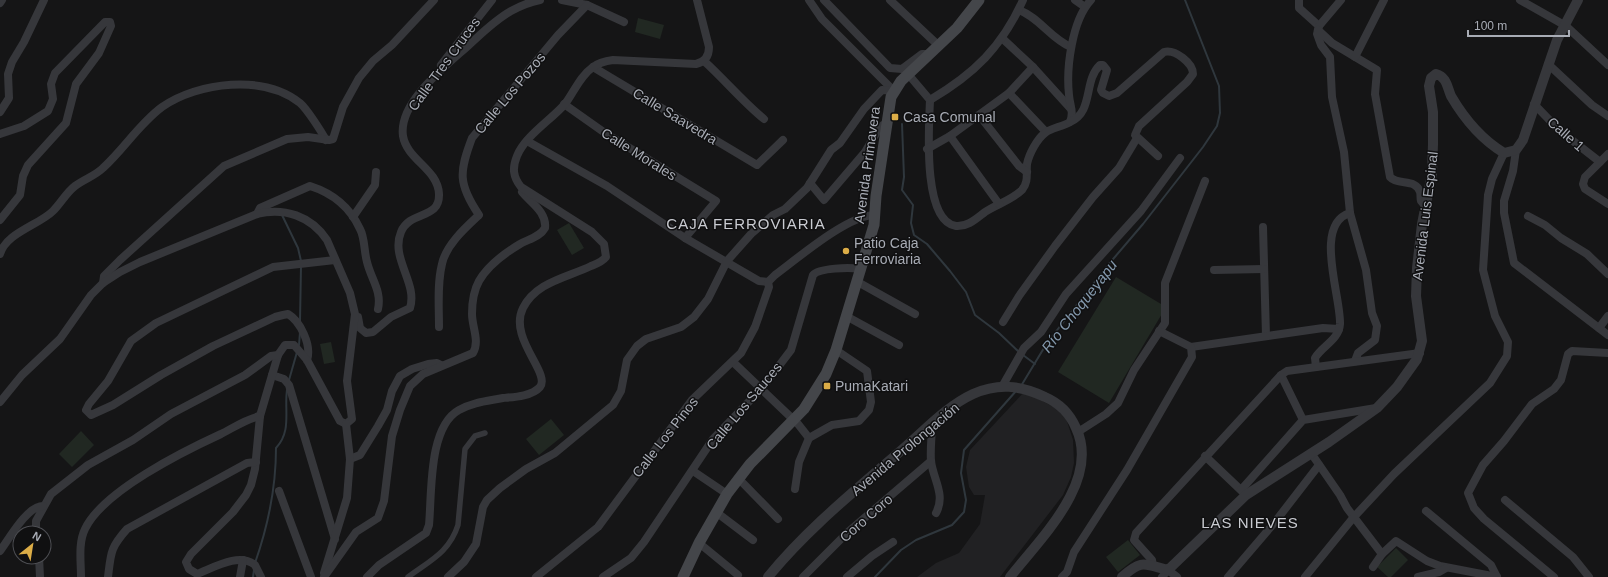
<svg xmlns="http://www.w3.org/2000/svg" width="1608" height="577" viewBox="0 0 1608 577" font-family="Arial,sans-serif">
<rect width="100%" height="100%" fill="#151516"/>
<polygon fill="#212123" points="1024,392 1064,412 1073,440 1074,463 1071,477 1063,495 1000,577 917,577 936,563 959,553 980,524 985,495 974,495 969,487 966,467 970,450"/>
<g fill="#212822">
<polygon points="638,18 664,25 660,39 635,32"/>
<polygon points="569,223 584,248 572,255 557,230"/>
<polygon points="1116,277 1166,307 1109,403 1058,372"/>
<polygon points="331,342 335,362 324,364 320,344"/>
<polygon points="551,419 564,435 539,455 526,439"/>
<polygon points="81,431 94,445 72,467 59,454"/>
<polygon points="1128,540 1140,555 1118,572 1106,557"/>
<polygon points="1396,548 1408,560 1391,577 1388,577 1377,567"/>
</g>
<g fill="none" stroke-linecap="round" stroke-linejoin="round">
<g stroke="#2f373d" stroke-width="2">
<polyline points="902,124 904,177 902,190 913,205 911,223 914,235 927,244 950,271 966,292 975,315 999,333 1019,352"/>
<polyline points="282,215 298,248 301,261"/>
<polyline points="300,321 301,266"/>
<polyline points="299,345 300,332"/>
<polyline points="1023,355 1035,364"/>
<polyline points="289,380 297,352"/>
<polyline points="1021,386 1047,343 1108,265 1143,224 1203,147 1217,126 1220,113 1219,86 1185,0"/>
<path d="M255,563c13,-37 21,-76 21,-115 16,-17 8,-38 11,-58"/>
<polyline points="253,577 254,570"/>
<polyline points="875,577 901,550 916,540 952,525 964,512 966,500 961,473 964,450 1016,391"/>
</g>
<path stroke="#36373b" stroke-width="5.5" d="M408,577c21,-16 41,-24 50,-52l7,-76 10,-13 10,-3"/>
<g stroke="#36373b" stroke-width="8">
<polyline points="562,0 587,5 624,22"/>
<polyline points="809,0 822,19 894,91"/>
<polyline points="824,0 890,68 902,69 922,54 927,54"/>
<polyline points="890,0 939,46"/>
<polyline points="1075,0 1085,7"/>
<polyline points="1299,0 1299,8 1319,26"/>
<polyline points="1341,0 1319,26 1317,34 1321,45 1330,57 1332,97 1344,152 1350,213 1366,270 1372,313 1377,326 1375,340 1358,353 1355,361"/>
<polyline points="1520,0 1566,26 1608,65"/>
<polyline points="0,3 2,0"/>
<path d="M1019,10c21,8 32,29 52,37"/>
<path d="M1318,30l14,13 45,27 -2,24 15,83c8,9 26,1 30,15 1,3 0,6 1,9l5,6"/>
<polyline points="1003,39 1033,67 1071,109"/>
<polyline points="1355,57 1384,0"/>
<path d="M704,61c21,19 38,40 60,58"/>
<polyline points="1548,64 1592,105 1608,116"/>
<polyline points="441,65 492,0"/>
<polyline points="593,67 757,165 783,140"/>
<polyline points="908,74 930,100"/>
<polyline points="1009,93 1046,132"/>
<path d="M930,100c-1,26 -8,121 26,126 12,1 21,-8 29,-14 12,-8 27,-12 37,-22 7,-9 4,-16 5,-26 2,-10 10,-25 18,-31 4,-4 19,-7 25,-11 4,-10 0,-16 -1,-27 -3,-27 3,-75 22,-95"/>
<path d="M930,100c44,-26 72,-53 93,-100"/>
<polyline points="564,104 605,133 716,201 685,238"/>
<polyline points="1534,104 1559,130 1600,162"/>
<polyline points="0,112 9,98 8,74 12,62 24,42 44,0"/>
<polyline points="979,115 1019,166 1027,172"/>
<path d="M1070,122c24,-10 13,-41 30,-57h3l4,5 -6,20 2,3 6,3 8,-3 47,-41c11,-3 29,11 29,22l-6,8 -48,44 -4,9 23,21"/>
<polyline points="0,134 24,126 48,111 53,99 51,84 55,73 105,22 110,22 111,26 99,53 76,84 66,123 28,165 23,176 20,195 0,220"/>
<polyline points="950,136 999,204"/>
<polyline points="527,141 607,186 685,238 759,281 768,282"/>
<polyline points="927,149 950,136 1009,93 1033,67"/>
<polyline points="1516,150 1513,171 1504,201 1504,213 1514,263 1608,335"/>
<polyline points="1608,154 1585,177 1583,184 1585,189 1608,204"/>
<polyline points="810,183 824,200 865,152 880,127 888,122"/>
<path d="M257,214l3,-6 50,-22c22,7 40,21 50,43 5,9 4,23 7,33 4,17 15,29 11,47"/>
<polyline points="1528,216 1545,225 1561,238 1587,254 1608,274"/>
<polyline points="353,217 375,185 376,172"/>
<polyline points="1263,227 1266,336"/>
<path d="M0,254c6,-21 39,-29 53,-43 8,-8 13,-18 22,-25 9,-7 20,-10 28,-18 21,-19 36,-44 59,-61 36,-25 102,-33 138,-4 7,6 21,28 26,37"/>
<polyline points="1214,270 1264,269"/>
<polyline points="856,281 915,314"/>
<path d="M768,282l7,-7c23,-17 73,-60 100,-60"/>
<polyline points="103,283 104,276 120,260 224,166 287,139 308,137 329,140 333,139 343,107 359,78 373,61 392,45 434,0"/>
<polyline points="846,316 899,345"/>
<path d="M358,317l2,11 6,5 7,-1 18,-15 19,-9c8,-25 -20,-50 -9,-76 9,-22 39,-12 38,-38 -1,-25 -32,-34 -36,-58 -5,-34 44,-71 66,-91 13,-12 26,-25 42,-34 9,-5 19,-9 29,-11"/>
<polyline points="1003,322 1019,296 1055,246 1093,197 1119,168 1137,138"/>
<path d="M439,327c0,-21 -2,-43 3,-63 4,-19 23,-36 37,-49 -21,-31 -20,-43 -7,-77l86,-103 29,-30"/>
<polyline points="1599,328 1608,316"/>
<polyline points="1191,347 1323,328 1339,329"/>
<path d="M307,360c5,-15 -7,-39 -19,-46l-5,1 -8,2 -62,29 -52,29 -48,30 -22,10 -5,-5 3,-6 19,-23 23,-40 25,-18 117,-56 62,-7"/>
<polyline points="733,362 798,424 809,438"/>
<path d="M1316,367l-1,-9c7,-12 24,-18 25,-34 1,-28 -27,-100 10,-111"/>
<polyline points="272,375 284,379 289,385 335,539"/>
<polyline points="1281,375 1303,420"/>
<polyline points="1003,385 1024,348 1041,332 1066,294 1141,211 1180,158"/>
<path d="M0,402l22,-27 38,-36 31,-44 12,-12 17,-11 20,-10 117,-48c27,-7 54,2 70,26l23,53 5,21 -8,67 5,38 -6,5 -6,-3 -33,-61 -13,-15h-9l-7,10 -18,61 -5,53 -4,16 -5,10 -13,17 -42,42 -5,8 3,7 8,5c16,-6 42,-22 58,-9l6,12"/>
<path d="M932,423c0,12 -2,26 -1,38 2,18 15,34 5,52"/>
<polyline points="1078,432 1106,414 1118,403 1134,370 1165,323 1165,283 1205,181"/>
<polyline points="1311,453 1340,495 1347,508 1382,554"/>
<polyline points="1205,456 1245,494"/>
<polyline points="350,459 360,455 378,426 387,410 392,391 400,376 412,369 428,364 437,363 441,365"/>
<polyline points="693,471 727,494"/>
<polyline points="738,478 778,519"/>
<polyline points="795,489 799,462 809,438 832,425 859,421 869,410 871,402 867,371 836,350"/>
<polyline points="1241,490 1303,420 1376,408"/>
<polyline points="279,491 311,577"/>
<polyline points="1505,500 1573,557 1589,577"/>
<polyline points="1426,511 1491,565 1497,577"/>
<polyline points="716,512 753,540"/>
<polyline points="36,533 36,521 51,494 88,465 133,440 171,414 245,375 271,356 278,355"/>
<polyline points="699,543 738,575"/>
<path d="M0,551c9,-12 27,-45 43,-45"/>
<polyline points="39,557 40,577"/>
<polyline points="1153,566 1152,560 1134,540 1136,533 1281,375 1287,371 1420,353"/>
<polyline points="1373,567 1382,554 1396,541 1427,561 1440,566 1497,577"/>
<polyline points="324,573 347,498 350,459 346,424"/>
<path d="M81,577c0,-15 -3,-34 4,-48 18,-38 99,-78 136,-95 12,-6 25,-15 39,-18"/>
<path d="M108,577c3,-24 2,-29 19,-48l120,-66 9,-1"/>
<polyline points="240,577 243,560"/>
<path d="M324,577l32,-45 22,-14 6,-17 8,-65 8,-26 10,-24 13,-12 50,-21c7,-12 -1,-26 -1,-39 0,-11 2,-24 7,-33 9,-16 26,-28 41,-37 9,-5 20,-7 25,-16 2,-16 -15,-26 -23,-36"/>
<path d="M367,577l12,-12 47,-32 3,-8c3,-31 -1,-98 30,-115 14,-8 29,-9 44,-12 12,-1 29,-2 37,-11 11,-14 -32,-49 -17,-79 13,-26 43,-30 68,-42 5,-2 11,-4 15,-9l-2,-13 -12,-12 -71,-45c-8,-10 -9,-19 -4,-31 8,-20 34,-36 48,-52 9,-12 15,-28 28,-37 5,-4 13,-6 20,-7l83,4c9,-2 13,-8 13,-17l-12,-47"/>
<polyline points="448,577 464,562 476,544 483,507 487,500 500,488 526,469 555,453 613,405 621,391 627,360 637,346 646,339 681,327 694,317 708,299 727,261 751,234 773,215 785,209 807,188 831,150 840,143 864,109 882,90 894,91"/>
<polyline points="536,577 598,527 692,400 741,353 755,327 769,287 768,282"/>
<path d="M603,577l28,-19 13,-16 69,-103 49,-51 29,-38 22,-75c6,-7 37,-8 46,-6"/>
<polyline points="803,577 848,532 931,461"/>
<polyline points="847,577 872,556 893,542"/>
<polyline points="1062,577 1067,572 1074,552 1127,470 1192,357 1191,347 1159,331"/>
<polyline points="1162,577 1168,570 1177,577"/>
<polyline points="1228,577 1275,522 1319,465"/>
<polyline points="1305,577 1353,518 1394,474 1490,383 1507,356 1508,342 1495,316 1483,270 1488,195 1492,179 1504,153"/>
<polyline points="1418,577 1439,572 1446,568"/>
<polyline points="1554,577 1484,519 1474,508 1468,493 1483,465 1504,441 1532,404 1554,389 1561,380 1568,354 1572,351 1608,353"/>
</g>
<g stroke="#36373b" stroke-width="10">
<path d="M768,577c39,-48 89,-88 136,-129 21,-18 43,-42 69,-54 25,-11 47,-9 72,3 14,6 25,17 31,31 25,53 -36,111 -66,149"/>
<path d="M1122,577c20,-18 22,-13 46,-7l78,-75 83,-53 48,-34 20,-21 20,-28 5,-18 -6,-45 1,-28 5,-44 10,-50 1,-30v-32l-4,-26 2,-8 5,-4c11,3 11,13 15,22 14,24 30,43 53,57l12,-3 7,-10 34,-100 21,-40"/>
</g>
<polyline stroke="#44464a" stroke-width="11" points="683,577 699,543 727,494 750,464 804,409 826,374 836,350 874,225 876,196 891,97 901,81 957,28 979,0"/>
</g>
<g fill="#dcad47" stroke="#101011" stroke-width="1.5">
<rect x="891" y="113" width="8" height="8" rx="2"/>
<circle cx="846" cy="251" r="4"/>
<rect x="823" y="382" width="8" height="8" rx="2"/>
</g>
<g text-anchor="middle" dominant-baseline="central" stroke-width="3" stroke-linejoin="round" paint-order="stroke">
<g font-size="14" fill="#a8acb5" stroke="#101011">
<text transform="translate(444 64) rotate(-54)">Calle Tres Cruces</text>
<text transform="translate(510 93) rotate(-50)">Calle Los Pozos</text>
<text transform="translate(675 116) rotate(31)">Calle Saavedra</text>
<text transform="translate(1566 134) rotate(41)">Calle 1</text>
<text transform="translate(639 154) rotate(32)">Calle Morales</text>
<text transform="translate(867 165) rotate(-82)">Avenida Primavera</text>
<text transform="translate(1425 216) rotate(-83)">Avenida Luis Espinal</text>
<text transform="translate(744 406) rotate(-50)">Calle Los Sauces</text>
<text transform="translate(665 437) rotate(-52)">Calle Los Pinos</text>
<text transform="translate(905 449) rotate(-40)">Avenida Prolongación</text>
<text transform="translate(866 518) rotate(-41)">Coro Coro</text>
</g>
<g font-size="14" fill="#a8acb5" stroke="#101011" text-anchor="start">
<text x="903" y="117">Casa Comunal</text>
<text x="854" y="243">Patio Caja<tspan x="854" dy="16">Ferroviaria</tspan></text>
<text x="835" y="386">PumaKatari</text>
</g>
<g font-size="15" letter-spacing="1" fill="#c9cbd1" stroke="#101011">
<text x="746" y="223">CAJA FERROVIARIA</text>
<text x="1250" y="522">LAS NIEVES</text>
</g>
<g font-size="15" font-style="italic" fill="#8398ac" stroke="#101011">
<text transform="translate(1079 306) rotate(-52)">Río Choqueyapu</text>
</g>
</g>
<g transform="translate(32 545) rotate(30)"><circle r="19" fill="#101011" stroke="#4d4e53"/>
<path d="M0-3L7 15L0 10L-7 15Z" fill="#dcad47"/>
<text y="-6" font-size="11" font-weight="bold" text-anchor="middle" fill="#a8acb5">N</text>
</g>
<path d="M1468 30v6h101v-6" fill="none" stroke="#a8acb5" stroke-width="2"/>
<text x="1474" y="30" font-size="12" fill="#a8acb5" stroke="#101011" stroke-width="3" paint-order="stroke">100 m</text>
</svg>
